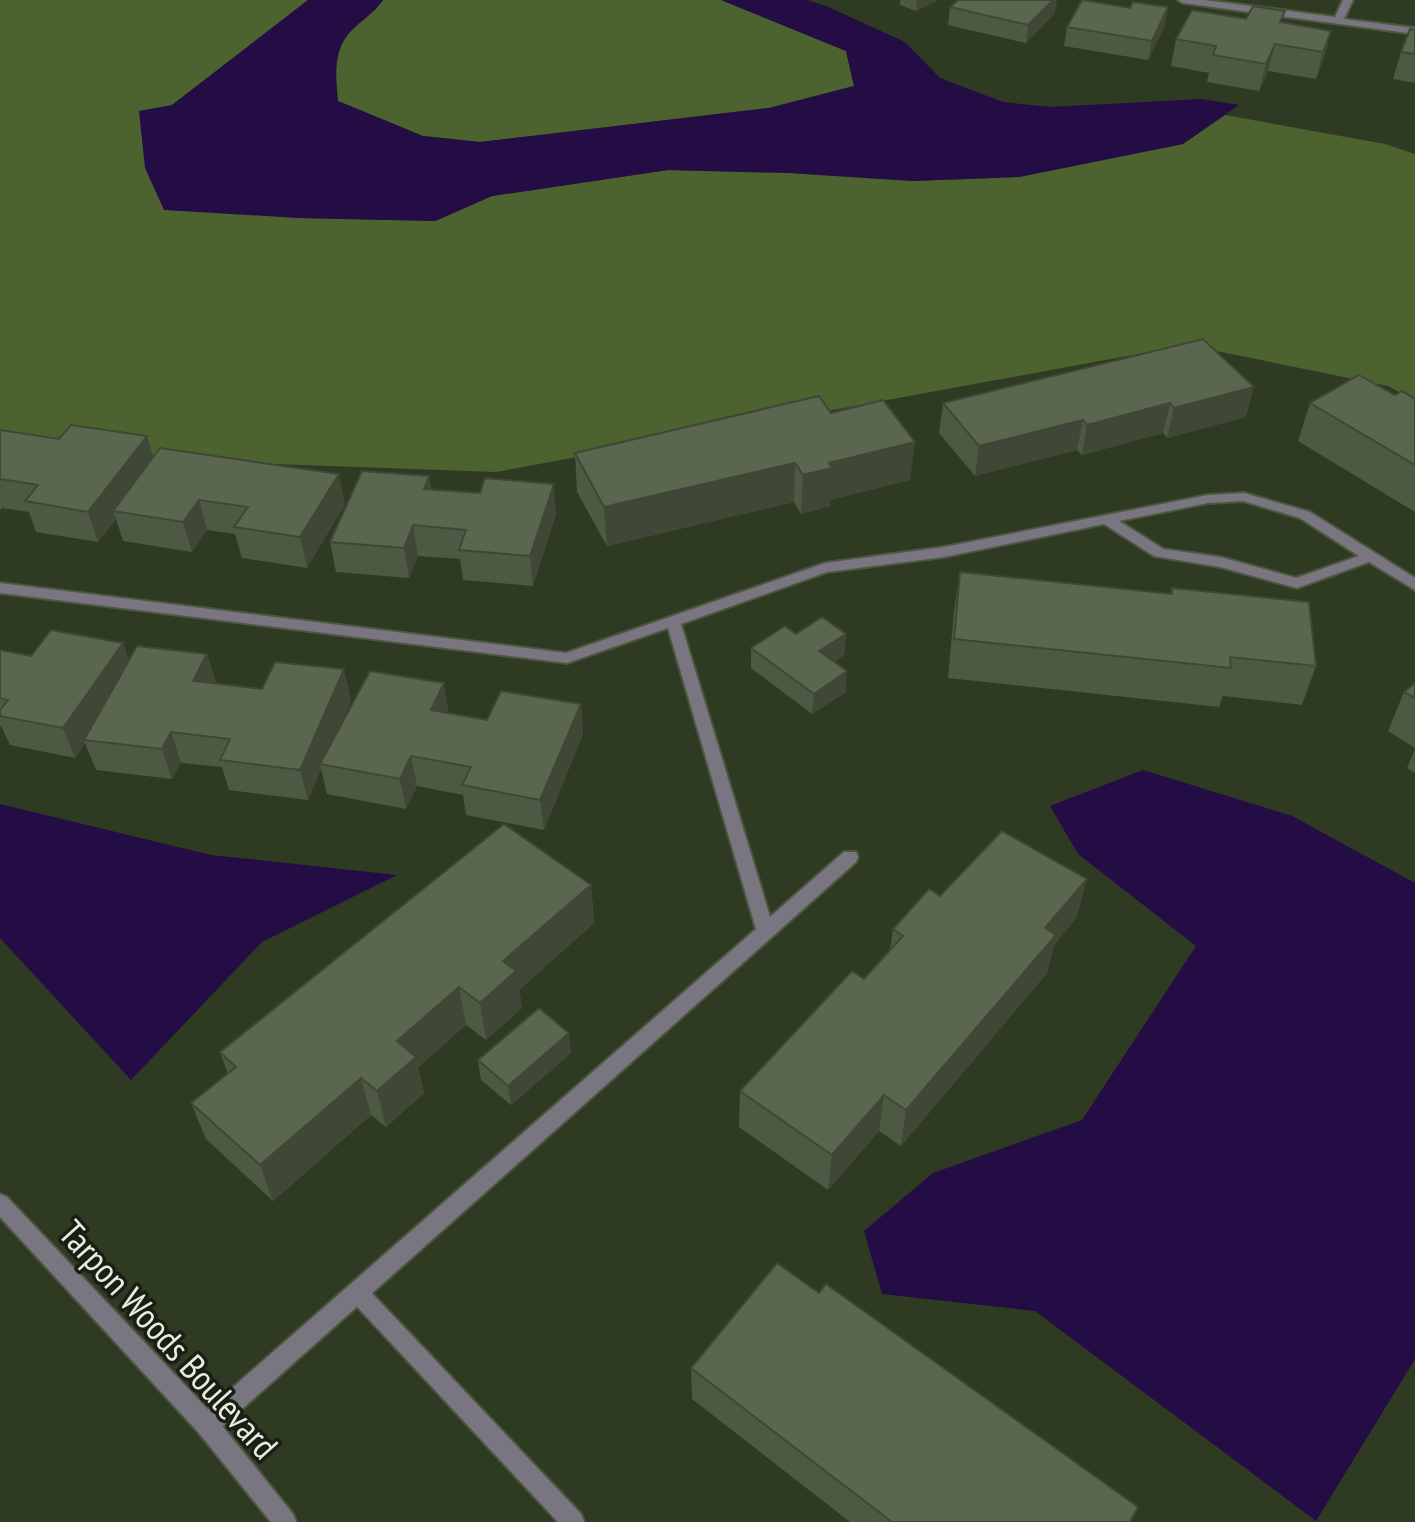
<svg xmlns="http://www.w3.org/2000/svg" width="1415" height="1522" viewBox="0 0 1415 1522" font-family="'PT Sans Narrow',sans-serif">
<rect width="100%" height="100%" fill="#2f3a22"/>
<g fill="#4c6330">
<polygon points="0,0 308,0 172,105 239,212 298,218 435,221 492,196 668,170 789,173 913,181 1019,177 1183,144 1225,115 1385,144 1415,154 1415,401 1388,386 1187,345 496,472 0,454"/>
<path d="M383,0h338l125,51 8,35 -85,22 -289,34 -57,-6 -85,-35c-2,-21 -5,-45 8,-64 10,-14 27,-22 37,-37z"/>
</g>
<g fill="#240c45">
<path d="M308,0h75c-10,15 -27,23 -37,37 -13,19 -10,43 -8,64l85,35 57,6 289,-34 85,-22 -8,-35 -125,-51h86l19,6 79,36 35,36 63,24 47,5 151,-8 38,6 -56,39 -164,33 -106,4 -124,-8 -121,-3 -176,26 -57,25 -137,-3 -134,-8 -19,-42 -6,-57 33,-6z"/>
<polygon points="1143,770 1292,816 1415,883 1415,1359 1316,1521 1035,1311 882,1294 864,1231 933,1173 1082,1120 1196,946 1078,854 1050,806"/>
<polygon points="0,804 211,855 397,875 262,942 131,1080 0,938"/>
</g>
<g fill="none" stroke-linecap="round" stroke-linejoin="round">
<defs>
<polygon id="service" points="357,1282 364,1285 581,1514 584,1522 558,1522 350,1299 347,1292 350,1285"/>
<g id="minor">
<polygon points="1178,0 1204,0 1335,17 1343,0 1353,0 1344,19 1415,28 1415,34 1183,3"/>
<path d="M1244,493l66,19 105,66v12l-46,-28 -72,26 -77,-21 -66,-11 -50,-32 -160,33 -117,15 -146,52 89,293 74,-65h12l2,5 -2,5 -641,571 -8,3 -8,-3 -3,-8 3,-8 557,-488 -88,-301 -101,35 -567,-70v-10l566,70 259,-90 119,-16 264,-52zM1243,501l57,17 59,38 -63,22 -76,-21 -57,-8 -44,-28 89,-18z"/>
</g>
<polygon id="tertiary" points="0,1194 7,1197 215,1417 293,1514 296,1522 271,1522 199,1433 0,1217"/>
</defs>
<use href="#service" stroke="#4c5740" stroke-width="4"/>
<use href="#minor" stroke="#4c5740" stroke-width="4"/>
<use href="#tertiary" stroke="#4c5740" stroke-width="4"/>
<use href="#service" fill="#797682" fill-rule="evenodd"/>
<use href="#minor" fill="#797682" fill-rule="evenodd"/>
<use href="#tertiary" fill="#797682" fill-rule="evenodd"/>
</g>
<g fill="#4d5943">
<polygon points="900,0 938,0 916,11 900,5"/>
<polygon points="950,7 1055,13 1026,43 948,25"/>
<polygon points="1282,23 1331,31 1324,58 1316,79 1268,71 1259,91 1207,82 1209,73 1171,66 1176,39"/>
<polygon points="1165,25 1148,60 1064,46 1067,27"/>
<polygon points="1415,30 1415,83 1393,79 1401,52"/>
<polygon points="1203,339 1246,417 1167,438 1163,433 1082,455 1077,450 975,476 939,433 943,403"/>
<polygon points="1395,395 1415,399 1415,512 1298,441 1310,403"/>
<polygon points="831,413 910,480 830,500 830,506 801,514 794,502 607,546 577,492 575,453"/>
<polygon points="0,430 153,457 345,504 307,568 242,558 235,534 207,530 192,552 123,541 116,519 98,542 36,532 29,512 2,508 0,511"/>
<polygon points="429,476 431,489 556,514 533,586 463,580 460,559 418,556 409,578 336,572 330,542"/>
<polygon points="960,572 1170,594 1172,588 1316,666 1302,705 1223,696 1219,707 948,678 954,611"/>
<polygon points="796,634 846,634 844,655 834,662 846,692 812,714 751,668 751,648"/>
<polygon points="123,643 129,661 207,654 216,683 351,700 337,731 449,713 487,720 581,704 583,734 544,830 466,815 463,795 417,786 406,809 327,794 321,769 308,800 229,790 222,767 181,763 172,779 96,770 85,743 75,758 10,745 1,726 0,726 0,650 31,656"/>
<polygon points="1415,683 1415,748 1388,731 1404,692"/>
<polygon points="1415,749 1415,773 1407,768"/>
<polygon points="591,885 594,923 519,990 522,1008 486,1040 466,1025 418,1067 424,1093 386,1127 371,1115 273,1201 206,1139 191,1103 228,1074 220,1052"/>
<polygon points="940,896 1077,917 1054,945 1047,973 901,1146 879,1131 828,1190 739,1127 740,1091 864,979 890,950 893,929"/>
<polygon points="571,1053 511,1105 481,1080 478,1060"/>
<polygon points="691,1368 1131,1522 850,1522 692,1399"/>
</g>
<g fill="#3f4837">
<polygon points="917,0 938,0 916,11"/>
<polygon points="1053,0 1057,0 1055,13 1026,43 1028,25"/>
<polygon points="1168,7 1165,25 1148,60 1152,41"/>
<polygon points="1331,31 1324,58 1316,79 1323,52"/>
<polygon points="1275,44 1268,71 1259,91 1266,64"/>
<polygon points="1254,387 1246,417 1167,438 1174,408"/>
<polygon points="1170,403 1163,433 1082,455 1087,425"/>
<polygon points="1083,420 1077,450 975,476 979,446"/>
<polygon points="147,436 156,466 113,511 116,519 98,542 88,512"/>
<polygon points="915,442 910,480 830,500 830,506 801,514 803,475 829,463"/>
<polygon points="795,463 794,502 607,546 604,507"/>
<polygon points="339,474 345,504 307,568 300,537"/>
<polygon points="429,476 433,506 424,489"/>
<polygon points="554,484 556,514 533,586 530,556"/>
<polygon points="199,500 207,530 192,552 183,522"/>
<polygon points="413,525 418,556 409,578 404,548"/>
<polygon points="846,634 844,655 818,672 819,651"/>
<polygon points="123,643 133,673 84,740 85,743 75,758 63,728"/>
<polygon points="207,654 216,684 193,681"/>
<polygon points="344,669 351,700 323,765 320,764 321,769 308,800 300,770"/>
<polygon points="847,671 846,692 812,714 814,694"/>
<polygon points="444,683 449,714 431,710"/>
<polygon points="581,704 583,734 544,830 540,800"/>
<polygon points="171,732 181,763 172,779 162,749"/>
<polygon points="411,756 417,786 406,809 400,779"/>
<polygon points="1087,879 1077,917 1054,945 1047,973 901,1146 906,1110 1045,928"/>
<polygon points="591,885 594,923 519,990 522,1008 486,1040 480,1003 503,961"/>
<polygon points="459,987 466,1025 418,1067 424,1093 386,1127 377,1091 397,1041"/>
<polygon points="569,1033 571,1053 511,1105 508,1086"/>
<polygon points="361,1078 371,1115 273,1201 260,1165"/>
<polygon points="884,1095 879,1131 828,1190 832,1155"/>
</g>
<g fill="#5a674e" stroke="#3f4837" stroke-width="2">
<polygon points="958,0 1053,0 1028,25 950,7"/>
<polygon points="1082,0 1130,8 1133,2 1168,7 1152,41 1067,27"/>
<polygon points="1253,6 1285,11 1280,22 1331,31 1323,52 1275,44 1266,64 1213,55 1216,46 1176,39 1192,10 1246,19"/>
<polygon points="1410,29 1415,30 1415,54 1401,52"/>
<polygon points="1203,339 1254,387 1174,408 1170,403 1087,425 1083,420 979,446 943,403"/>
<polygon points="1359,375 1395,395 1402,391 1415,399 1415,465 1310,403"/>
<polygon points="819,396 831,413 883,400 915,442 829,463 832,468 803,475 795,463 604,507 575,453"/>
<polygon points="71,425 147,436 88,512 25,501 38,485 0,479 0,430 59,439"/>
<polygon points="160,448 339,474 300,537 234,527 248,507 199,500 183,522 113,511"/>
<polygon points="362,471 429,476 424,489 480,493 485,478 554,484 530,556 459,550 466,530 413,525 404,548 330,542"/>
<polygon points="960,572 1172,594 1172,588 1309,602 1316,666 1230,657 1231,668 954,639"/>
<polygon points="822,617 846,634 819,651 847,671 814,694 751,648 785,626 796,634"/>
<polygon points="51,630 123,643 63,728 0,716 0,710 8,700 0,698 0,650 31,656"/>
<polygon points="137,646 207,654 193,681 262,689 275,662 344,669 300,770 220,760 230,739 171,732 162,749 84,740"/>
<polygon points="370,671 444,683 431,710 487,720 501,691 581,704 540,800 462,785 471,767 411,756 400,779 320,764"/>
<polygon points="1415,683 1415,698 1404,692"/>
<polygon points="504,824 591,885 503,961 516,971 480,1003 459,987 397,1041 416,1057 377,1091 361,1078 260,1165 191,1103 236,1067 220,1052"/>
<polygon points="1002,831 1087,879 1045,928 1056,935 906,1110 884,1095 832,1155 740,1091 852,971 864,979 903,936 893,929 929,889 940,896"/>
<polygon points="539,1008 569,1033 508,1086 478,1060"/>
<polygon points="777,1263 819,1293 826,1284 1138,1507 1130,1522 892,1522 691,1368"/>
</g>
<g text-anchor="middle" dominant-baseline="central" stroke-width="7" stroke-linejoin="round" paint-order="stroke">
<g font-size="36" fill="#e6eedf" stroke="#1a1f15">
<text transform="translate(169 1339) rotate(48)">Tarpon Woods Boulevard</text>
</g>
</g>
</svg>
